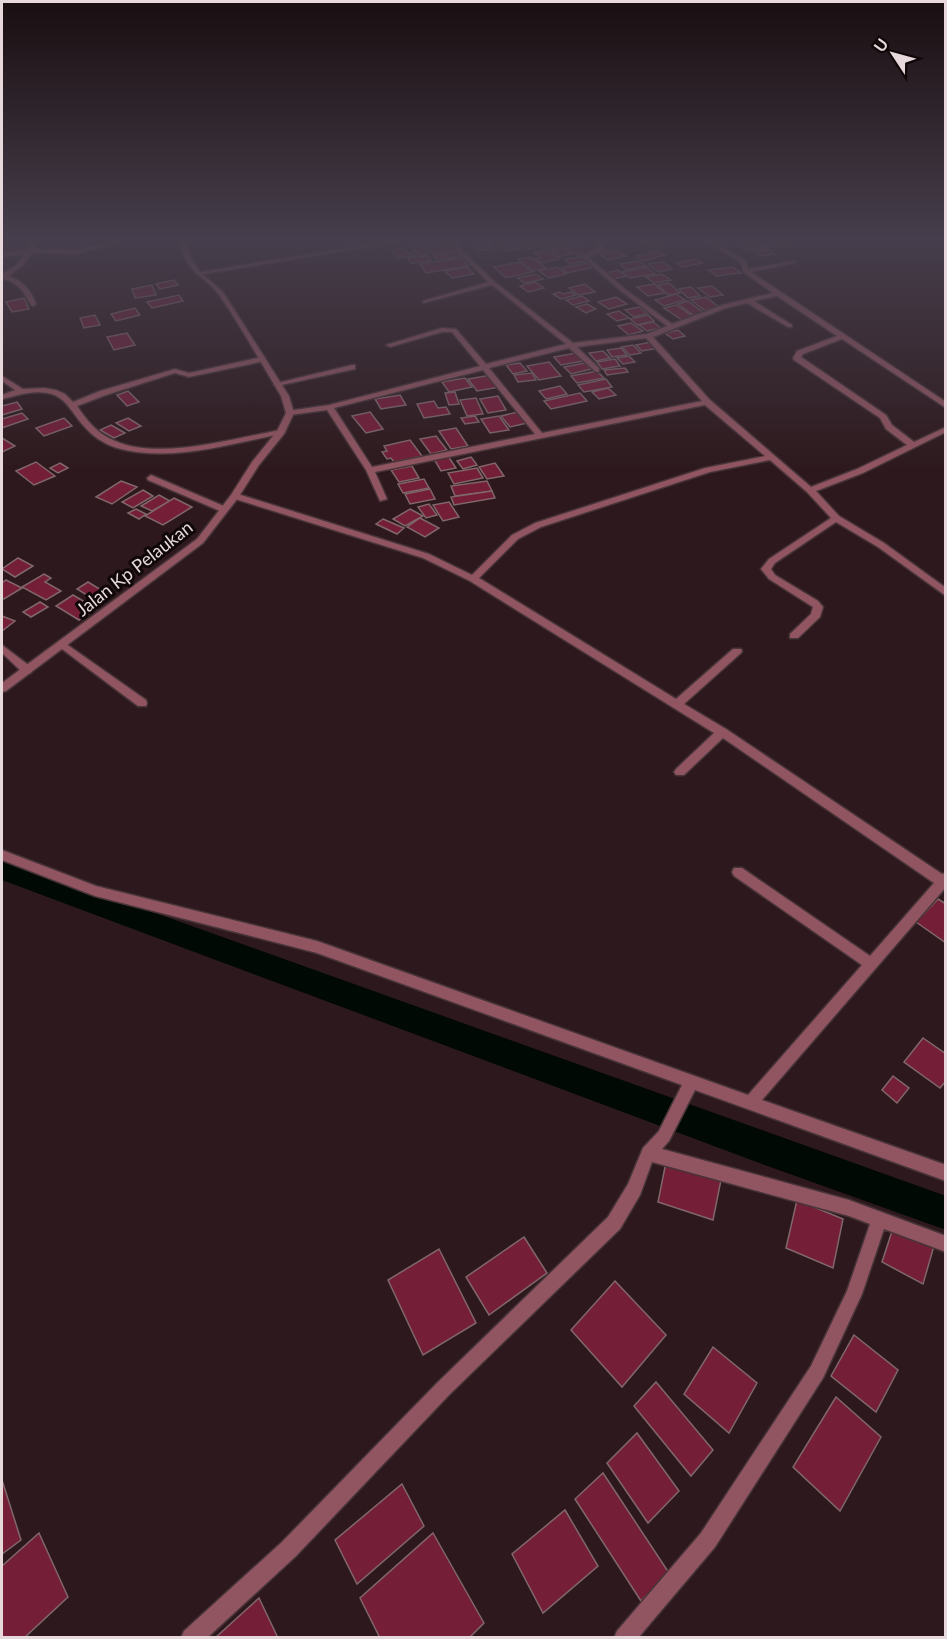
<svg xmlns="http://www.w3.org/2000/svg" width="947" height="1639" viewBox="0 0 947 1639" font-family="Lato,sans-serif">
<rect width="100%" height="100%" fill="#2d191d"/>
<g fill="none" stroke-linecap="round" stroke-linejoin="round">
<polygon fill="#010904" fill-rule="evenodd" points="2,858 946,1196 946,1230 773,1168 2,880"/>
</g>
<g fill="#741e38" stroke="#80676b" stroke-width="1.5">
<polygon points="516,241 530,241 538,247 526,249"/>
<polygon points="537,241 563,241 567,244 546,248"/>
<polygon points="640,241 661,241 665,243 651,247"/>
<polygon points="747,241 758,241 768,247 749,251 737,243"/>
<polygon points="789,241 793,244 778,247 769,242"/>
<polygon points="448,242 456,250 433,254 426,246"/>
<polygon points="511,242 520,249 506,251 497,244"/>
<polygon points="489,244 493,249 477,251 472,246"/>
<polygon points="575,245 587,254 577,256 565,247"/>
<polygon points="422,246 429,254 419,256 412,247"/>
<polygon points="404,248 407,253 413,253 415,256 397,258 392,250"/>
<polygon points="564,248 571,254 558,257 551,250"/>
<polygon points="768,249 774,254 760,256 754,252"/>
<polygon points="547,250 556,257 559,259 541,263 535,259 541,258 534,253"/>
<polygon points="616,250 626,256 608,260 599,254"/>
<polygon points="657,251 665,255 644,261 636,256"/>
<polygon points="457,252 461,256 437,260 434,256"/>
<polygon points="428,256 431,261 411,263 408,258"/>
<polygon points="531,257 546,268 533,271 518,259"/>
<polygon points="581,257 586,261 569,264 565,259"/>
<polygon points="461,258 468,266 426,273 420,264"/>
<polygon points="696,259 702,263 682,267 676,263"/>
<polygon points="639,261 646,266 626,270 620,264"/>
<polygon points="519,262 532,272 506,278 494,267"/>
<polygon points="663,262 672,269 658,272 648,264"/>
<polygon points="587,263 594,267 567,273 562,268"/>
<polygon points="467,267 474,274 452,278 445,271"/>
<polygon points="557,267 566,274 549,278 539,271"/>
<polygon points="647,267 655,274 630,278 622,272"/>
<polygon points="733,267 741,273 716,276 709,270"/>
<polygon points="618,270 627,276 613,279 605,273"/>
<polygon points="536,274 543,279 524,283 518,278"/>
<polygon points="662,274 671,280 654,283 646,277"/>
<polygon points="174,280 178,285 160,289 156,284"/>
<polygon points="535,282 544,288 528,292 520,286"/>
<polygon points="669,283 680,293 668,295 658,285"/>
<polygon points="585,284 595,292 579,295 569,288"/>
<polygon points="654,284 665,293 648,296 637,287"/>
<polygon points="152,285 156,295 135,298 132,289"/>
<polygon points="712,286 723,295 710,297 698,288"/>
<polygon points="691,287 700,296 688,298 679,289"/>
<polygon points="560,292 563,294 571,292 576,295 561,299 553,294"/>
<polygon points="676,294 685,300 664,306 655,300"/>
<polygon points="179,295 183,301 152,308 147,302"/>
<polygon points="582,296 589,301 573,305 566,300"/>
<polygon points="616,297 627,304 609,309 598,302"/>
<polygon points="706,297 719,307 704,310 691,300"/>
<polygon points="24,298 29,309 12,312 6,302"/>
<polygon points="688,301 704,313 693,315 678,304"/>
<polygon points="587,304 596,309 586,313 576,307"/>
<polygon points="676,305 694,317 682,320 664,308"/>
<polygon points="639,307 648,313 634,317 625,310"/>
<polygon points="135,308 140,315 116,321 111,314"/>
<polygon points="619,311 629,318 617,321 607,314"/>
<polygon points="95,315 100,325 84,328 80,318"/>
<polygon points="648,315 654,321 637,325 630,319"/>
<polygon points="653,322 661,328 647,331 639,325"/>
<polygon points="631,323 643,331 629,335 618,326"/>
<polygon points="678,330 685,336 673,339 665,333"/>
<polygon points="127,333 135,345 114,350 107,337"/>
<polygon points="651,342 658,348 642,351 636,345"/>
<polygon points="633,345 641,353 630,355 622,347"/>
<polygon points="621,348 627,355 612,357 607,350"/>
<polygon points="603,351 610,358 596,361 589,353"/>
<polygon points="576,353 583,361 561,365 554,357"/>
<polygon points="629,356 635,362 623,364 617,358"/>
<polygon points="615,359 620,366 602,369 597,362"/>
<polygon points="549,362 561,376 539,380 527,366"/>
<polygon points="520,363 527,371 513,374 506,365"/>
<polygon points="585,363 591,369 571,374 564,367"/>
<polygon points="625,368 628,372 607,375 604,370"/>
<polygon points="597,371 604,378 577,383 571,376"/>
<polygon points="532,373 536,380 518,382 514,375"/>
<polygon points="491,375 500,387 477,391 468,379"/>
<polygon points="465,378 472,387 449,392 442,382"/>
<polygon points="606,379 612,387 584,392 578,385"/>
<polygon points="560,386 567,394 546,399 539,391"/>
<polygon points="608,388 616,395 599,399 592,392"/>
<polygon points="128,391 139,402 127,406 117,395"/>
<polygon points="455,392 459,404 449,405 445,393"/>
<polygon points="580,393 587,401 551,409 544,401"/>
<polygon points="400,395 406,405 381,409 375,399"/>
<polygon points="498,396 506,410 488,413 480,399"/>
<polygon points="476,398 483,414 467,416 460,400"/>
<polygon points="434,401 438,408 446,407 450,414 424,418 417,404"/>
<polygon points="17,402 22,409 2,415 2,406"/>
<polygon points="370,412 383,429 366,433 352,416"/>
<polygon points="518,412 527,423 510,427 501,416"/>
<polygon points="22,413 28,419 2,428 2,419"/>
<polygon points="475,416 479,422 465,424 461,418"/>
<polygon points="499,416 509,430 490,433 481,419"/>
<polygon points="64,418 72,426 44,436 36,428"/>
<polygon points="128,418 141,426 129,431 116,423"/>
<polygon points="111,425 125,433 114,438 100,430"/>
<polygon points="456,428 468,446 451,449 439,431"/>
<polygon points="436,436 447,450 431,454 420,439"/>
<polygon points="2,438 15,446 2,452"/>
<polygon points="410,440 422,456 394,462 391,458 387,459 382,452 387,451 384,446"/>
<polygon points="448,456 456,468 441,471 434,459"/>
<polygon points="471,457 477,465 463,469 457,461"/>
<polygon points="36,462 55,476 34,485 16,471"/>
<polygon points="60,463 68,468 58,473 50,468"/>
<polygon points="495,463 504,476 487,479 479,467"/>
<polygon points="412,466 419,478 399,482 391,470"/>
<polygon points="477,468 483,478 454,484 448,473"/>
<polygon points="424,479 429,488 403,493 398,484"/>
<polygon points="121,481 137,487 112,504 96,497"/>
<polygon points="487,481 492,491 455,496 451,486"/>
<polygon points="430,489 435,499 410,504 405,494"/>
<polygon points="143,490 153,496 133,508 122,502"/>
<polygon points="492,491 495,498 454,505 451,497"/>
<polygon points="159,495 170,501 152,511 141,506"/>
<polygon points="174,498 192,507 163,525 145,516"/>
<polygon points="449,502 459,517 443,521 433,505"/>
<polygon points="429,504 437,515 426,518 418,507"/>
<polygon points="136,509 146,514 139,519 128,513"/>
<polygon points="410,509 423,516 405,526 393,519"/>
<polygon points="420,518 439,528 425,537 407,527"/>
<polygon points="383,519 404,528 397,534 376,524"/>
<polygon points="18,558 33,566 15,577 2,569"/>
<polygon points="44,574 51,578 45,582 61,591 46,600 22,587"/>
<polygon points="6,580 22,588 4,599 2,598 2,583"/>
<polygon points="88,582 106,593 95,600 77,589"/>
<polygon points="73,595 97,609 79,620 56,606"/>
<polygon points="40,602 48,607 31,617 23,612"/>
<polygon points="2,616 15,621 2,631"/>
<polygon points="938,899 946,904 946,943 916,922"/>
<polygon points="923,1038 946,1054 946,1081 940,1088 904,1062"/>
<polygon points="893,1076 909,1088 897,1103 882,1090"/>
<polygon points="666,1162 721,1180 713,1220 658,1202"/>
<polygon points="797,1200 843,1219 833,1268 786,1248"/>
<polygon points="894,1225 934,1246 923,1284 882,1262"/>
<polygon points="524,1237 547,1273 489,1315 466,1277"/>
<polygon points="439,1249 476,1323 423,1355 388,1280"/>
<polygon points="615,1281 666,1335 622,1387 571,1330"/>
<polygon points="854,1335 898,1370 876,1412 831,1376"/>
<polygon points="713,1347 757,1383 729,1433 684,1394"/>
<polygon points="656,1382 713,1450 691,1476 634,1406"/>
<polygon points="836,1397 881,1437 840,1511 793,1467"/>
<polygon points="637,1433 679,1491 648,1523 607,1463"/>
<polygon points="603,1473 669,1573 641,1601 575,1499"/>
<polygon points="2,1480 21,1540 2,1554"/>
<polygon points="402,1484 424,1526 357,1584 335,1540"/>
<polygon points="565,1510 598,1566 543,1613 512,1554"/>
<polygon points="39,1533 68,1597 24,1638 2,1638 2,1566"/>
<polygon points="433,1533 484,1623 469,1638 380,1638 360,1598"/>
<polygon points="259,1598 278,1638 215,1638"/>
</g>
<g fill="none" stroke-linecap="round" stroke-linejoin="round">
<defs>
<g id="minor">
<path d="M30,241h6l-2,8 43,1 35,-9h10l-45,13 -45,-1 -8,11 -15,12c14,5 22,14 27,28l-3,2 -2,-1c-7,-13 -14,-24 -29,-26v-5l14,-9 9,-11 -23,3v-4l25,-3z"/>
<polygon points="390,241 404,241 198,275 195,273"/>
<path d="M446,241h6l43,41 78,61 74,-9 20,-8 -46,-35 -39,-34v-2l17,-7 -6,-7h6l7,8 -18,8 37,32 47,35 50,-19 51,-12 -30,-21 -2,-9 -35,-22h7l33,20 2,8 47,-8v2l-44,9 195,130v6l-104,-69 -39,15 -2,3 85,58 6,10 22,17 32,-15v5l-83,41 -47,18 23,25 45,27 62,45v8l-68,-49 -42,-25 -61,41 -4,6 4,6 43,26 5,6 -3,10 -22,21h-8v-4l21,-20 2,-7 -44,-28 -8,-10 8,-10 62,-41 -24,-26 -37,-32 -60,12 -169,55 -23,12 -39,39 197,121 57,-50h8l1,2 -1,2 -57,51 42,25 216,145 4,-1v14l-184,213 184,65v16l-251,-91 -26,51 -7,8 187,51 97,36v16l-62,-23 -22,65 -39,84 -108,169 -77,91h-24l3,-7 84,-98 110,-167 36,-75 23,-67 -21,-8 -197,-54 -12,33 -20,34 -171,166 -153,161 -89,82h-26l3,-7 98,-89 155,-159 171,-166 20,-33 15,-36 16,-17 23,-46 -365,-132 -222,-57 -93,-36v-10l94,36 221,55 431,154 114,-130 -128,-89 -2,-4 2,-4h8l128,88 64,-73 -211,-145 -39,37h-8l-2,-3 2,-3 38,-36 -244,-152 -47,-23 -191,-60v-4h6l191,60 43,21 40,-40 23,-12 170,-55 60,-12 -60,-51 -330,67 12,27 -7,2 -14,-31 -39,-60 -37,5 -4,-2 1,-2 42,-6 151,-39 -28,-34h-10l-52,15 -4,-2 56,-17 14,1 30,35 80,-20 -74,-59 -69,18v-2l65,-19zM777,296l60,40 -40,15 -4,7 1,2 86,58 6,11 21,16 -50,24 -46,18 -101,-87 -57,-63 73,-29 21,-5 41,24h4v-2l-38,-24zM646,338l56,63 -160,32 -53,-65 80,-20 27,24h3v-4l-22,-21zM483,370l52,64 -163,33 -38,-59z"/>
<path d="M262,357h3v4l-76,16 -14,-4 -69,22 -29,11c9,13 18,25 32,32 45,25 124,0 172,-8l4,2 -4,2c-52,10 -111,29 -164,14 -13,-4 -25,-12 -34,-23 -11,-12 -18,-30 -36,-32 -17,-3 -30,3 -45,6v-4l13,-5 -13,-9v-5l21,13 21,-1 12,2 9,4 8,8 27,-11 75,-22 14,4z"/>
<polygon points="352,365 355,365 355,369 277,386 273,384"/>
<polygon points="151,475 226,507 227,509 226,511 220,511 148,480 147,478"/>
<polygon points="62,641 146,700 147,703 146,706 138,706 58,646 57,644"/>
<polygon points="2,645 31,667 32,670 31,673 23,673 2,653"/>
</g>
<path id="tertiary" d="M181,241h6l1,12 12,19 23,20 66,104 5,17 -10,21 -25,31 -21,33 -35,45 -197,148 -4,1v-9l195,-144 34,-44 21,-33 25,-31 9,-18 -5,-17c-20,-33 -39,-68 -61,-100 -15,-21 -37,-24 -39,-55z"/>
</defs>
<use href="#minor" stroke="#473438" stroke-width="3"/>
<use href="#tertiary" stroke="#473438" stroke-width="3"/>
<use href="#minor" fill="#915561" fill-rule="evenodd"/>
<use href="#tertiary" fill="#915561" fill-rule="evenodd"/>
</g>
<linearGradient id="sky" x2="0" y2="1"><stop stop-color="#190e10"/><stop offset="0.51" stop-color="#463e4c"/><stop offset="1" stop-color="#463e4c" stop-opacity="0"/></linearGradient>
<rect width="947" height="470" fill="url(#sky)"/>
<g text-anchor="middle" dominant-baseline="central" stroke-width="6" stroke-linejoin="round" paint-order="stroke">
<g font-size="18" fill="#e7d9db" stroke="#100709">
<text transform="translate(134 568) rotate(-38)">Jalan Kp Pelaukan</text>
</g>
</g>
<rect width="947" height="1639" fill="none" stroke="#e7d9db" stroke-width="6"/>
<g transform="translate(893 54) rotate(306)" stroke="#100709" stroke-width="4.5" paint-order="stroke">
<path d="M0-4.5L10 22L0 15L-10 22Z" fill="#e7d9db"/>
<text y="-9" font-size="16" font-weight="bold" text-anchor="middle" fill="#e7d9db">U</text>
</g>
</svg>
